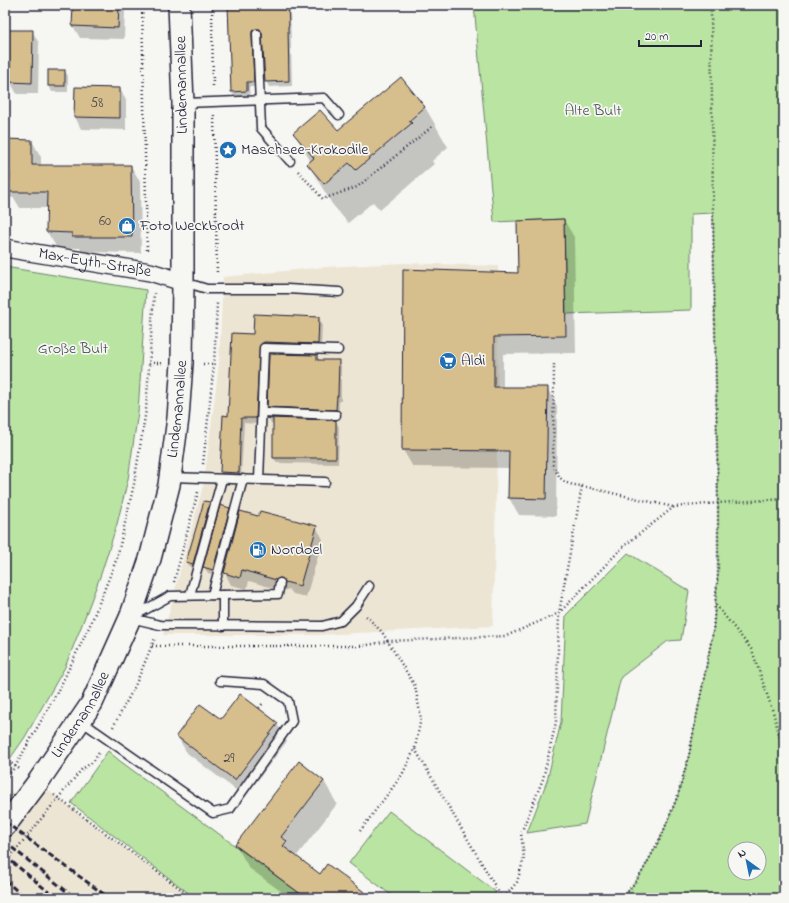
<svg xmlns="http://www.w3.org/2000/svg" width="789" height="903" viewBox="0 0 789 903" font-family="'Indie Flower',sans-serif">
<rect width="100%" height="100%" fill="#f6f6f2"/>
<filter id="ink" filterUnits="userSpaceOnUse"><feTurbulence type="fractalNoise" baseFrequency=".025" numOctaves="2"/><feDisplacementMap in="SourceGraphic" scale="8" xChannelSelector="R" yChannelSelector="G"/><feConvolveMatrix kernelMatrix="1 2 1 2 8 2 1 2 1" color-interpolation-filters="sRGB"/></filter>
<g filter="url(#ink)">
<g fill="#ede5d4">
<polygon points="404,263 498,266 497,450 493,626 318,635 163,635 204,482 219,364 223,277 325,267"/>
<polygon points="38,782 59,799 193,898 5,898 5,787 24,801"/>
</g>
<g fill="#b9e4a1" stroke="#6e836e" fill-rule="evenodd">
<path d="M474,5h310v893h-161l18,-24 21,-39 16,-40 11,-40 24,-123 5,-58v-71l-5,-290 -22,1v96l-125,4 -2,-95 -70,3zM735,849h24v24h-24z"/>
<polygon points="5,267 146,290 138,412 128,479 117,524 101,574 83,622 65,667 25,737 5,766"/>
<polygon points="628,553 689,591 681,640 668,641 621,677 585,824 527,833 547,781 561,722 566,615"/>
<polygon points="108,751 120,761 306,898 195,898 71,803"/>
<polygon points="389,811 496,892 491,898 395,898 349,863"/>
</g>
<g fill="#0003">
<polygon points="74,5 122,5 125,10 124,39 80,38 73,26"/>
<polygon points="229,5 290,5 292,86 269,87 266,81 264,35 260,34 256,87 249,87 250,96 235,97 232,92"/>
<polygon points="5,31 32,31 39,43 38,94 17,94 11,83 5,83"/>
<polygon points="49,71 65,71 68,76 68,92 52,92 49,86"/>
<polygon points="76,88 120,89 126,100 126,130 81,129 75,117"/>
<polygon points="425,107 448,147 432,161 434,164 380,210 373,202 348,223 332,204 308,164 311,162 294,133 338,132"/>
<polygon points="5,140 32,141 41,157 41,166 131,166 140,182 141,253 82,252 80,248 57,248 47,232 47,208 20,208 14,198 5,197"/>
<polygon points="564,220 574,237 576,353 503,354 503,388 547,388 557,406 556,516 519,515 509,498 510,468 413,467 403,450 519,274"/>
<polygon points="319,318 322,324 321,349 268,348 258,424 244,423 241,478 225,477 221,471 229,417 254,335"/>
<polygon points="317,356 320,361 338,361 341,366 341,401 339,401 339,415 271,412 268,406"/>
<polygon points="269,419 336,421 339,427 338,464 277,463 274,458 274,424 271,423"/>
<polygon points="209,503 212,509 196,569 191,568 187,562"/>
<polygon points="229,509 232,514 216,575 208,573 204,567"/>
<polygon points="316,527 323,539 306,597 293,594 289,589 283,591 249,581 247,589 231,585 225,573"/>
<polygon points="221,721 277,724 287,741 245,797 187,753 177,736"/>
<polygon points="324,781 337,804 296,857 320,875 370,898 290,898 249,868 236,845"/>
</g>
<g fill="#d7be8d" stroke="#22223b">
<polygon points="73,5 119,5 118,28 72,26"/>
<polygon points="228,5 288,5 289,26 288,26 289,81 265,82 262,34 260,29 256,29 252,31 252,34 254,82 247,82 247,91 231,92"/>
<polygon points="5,30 33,30 32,83 10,82 10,63 5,63"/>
<rect x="48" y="70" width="17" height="16"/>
<polygon points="401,77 425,107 409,121 412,123 356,170 349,163 324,184 307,164 314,158 293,133 320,110 338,130"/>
<polygon points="75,87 120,88 120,118 74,117"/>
<polygon points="5,139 32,140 32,165 131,165 132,237 72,237 72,233 46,232 47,192 9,192 10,173 5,172"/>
<polygon points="564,219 566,336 494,337 494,387 548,387 546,499 508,498 509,451 402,450 403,269 518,273 517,221"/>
<polygon points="254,314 319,317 318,344 264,342 260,345 256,418 241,418 239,473 220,472 223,415 228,416 232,333 253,334"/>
<polygon points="269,354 317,355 317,360 339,360 338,396 337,396 336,410 267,407"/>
<polygon points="267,418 336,420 336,458 273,458 273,419"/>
<polygon points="204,501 210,502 193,564 186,562"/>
<polygon points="220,505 230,508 213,570 203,567"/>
<polygon points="240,511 258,516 260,511 317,526 300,586 285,582 281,578 276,580 242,570 240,578 224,573"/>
<polygon points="240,694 278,723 235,780 176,736 200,704 221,719"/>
<polygon points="299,761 324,781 281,837 287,841 283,846 320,874 327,864 372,898 306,898 235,845"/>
</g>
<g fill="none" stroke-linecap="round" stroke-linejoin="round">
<defs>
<g id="service">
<polyline points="257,34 261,128 290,161"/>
<polyline points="184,103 324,98 339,115"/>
<polyline points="184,282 207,289 287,289 339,292"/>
<polyline points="262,412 336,415"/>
<polyline points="171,477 325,482"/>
<polyline points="259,480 264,348 338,350"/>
<polyline points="190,595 222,479"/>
<polyline points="212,595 243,479"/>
<polyline points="134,616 170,596 278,594 280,583"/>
<polyline points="131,618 160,625 322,626 341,621 356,606 369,586"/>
<polyline points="223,626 223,595"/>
<polyline points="81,721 213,813 230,809 292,721 288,701 264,684 220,681"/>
</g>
<g id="minor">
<path id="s1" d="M5,248l145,24 33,10"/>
</g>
<g id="tertiary">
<path id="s2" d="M5,826l33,-44 54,-79 38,-85 20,-59 19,-74 9,-67 4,-55 1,-81v-179l-4,-98"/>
</g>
</defs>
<use href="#service" stroke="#22223b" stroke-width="11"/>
<use href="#minor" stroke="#22223b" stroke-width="20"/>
<use href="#tertiary" stroke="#22223b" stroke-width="24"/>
<g stroke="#22223b" stroke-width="2.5" stroke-dasharray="1 3" stroke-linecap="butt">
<polyline points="142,5 147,252"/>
<polyline points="212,5 213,88"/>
<polyline points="214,115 217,274"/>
<polyline points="298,171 323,199 357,187 433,126"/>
<polyline points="149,363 162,363"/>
<polyline points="203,364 214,364"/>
<polyline points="203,464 214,364 217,303"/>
<polyline points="582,486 673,507"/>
<polyline points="174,582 198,492"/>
<polyline points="716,605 752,650 774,715 784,754"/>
<polyline points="152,646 362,646 389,641 506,636 559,613 624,546 674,507 718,503 784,499"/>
<polyline points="259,708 264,702"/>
<polyline points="113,727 135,686 155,638"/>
<polyline points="415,749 502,898"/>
<polyline points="5,759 21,770"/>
<polyline points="5,779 15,767 59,689 91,623 117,558 134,484 146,410 154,293"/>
<polyline points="54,795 193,898"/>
<polyline points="360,831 402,775 415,748 421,718 415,686 382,632 366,616"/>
<polyline points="5,863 82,769 93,762 100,751"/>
<path d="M504,898l13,-16 7,-24 -3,-25 22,-54 13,-57 3,-109 23,-127c-18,-2 -21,-4 -29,-21l1,-101"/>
<polyline points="623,898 641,874 662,835 678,795 689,755 713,632 715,604 718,574 718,503 713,213 711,5"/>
</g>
<use href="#service" stroke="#f6f6f2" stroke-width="8"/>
<use href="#minor" stroke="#f6f6f2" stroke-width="17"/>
<use href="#tertiary" stroke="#f6f6f2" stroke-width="21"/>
<g stroke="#22223b" stroke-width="3" stroke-dasharray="6 3" stroke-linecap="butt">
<polyline points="5,822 109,898"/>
<polyline points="5,842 75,898"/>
<polyline points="5,856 56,898"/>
<polyline points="5,880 25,898"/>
</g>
</g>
</g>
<defs>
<symbol id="sight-disc" viewBox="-11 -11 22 22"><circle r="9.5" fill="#1f6fb2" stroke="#f6f6f2"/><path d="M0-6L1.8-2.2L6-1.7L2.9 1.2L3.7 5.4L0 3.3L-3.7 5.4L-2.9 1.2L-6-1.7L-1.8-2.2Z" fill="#fff"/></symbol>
<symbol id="shop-disc" viewBox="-11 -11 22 22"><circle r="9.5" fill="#1f6fb2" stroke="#f6f6f2"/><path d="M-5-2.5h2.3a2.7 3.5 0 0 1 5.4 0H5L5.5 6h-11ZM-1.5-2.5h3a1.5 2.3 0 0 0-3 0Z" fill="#fff"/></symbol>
<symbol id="supermarket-disc" viewBox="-11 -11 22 22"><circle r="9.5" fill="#1f6fb2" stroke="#f6f6f2"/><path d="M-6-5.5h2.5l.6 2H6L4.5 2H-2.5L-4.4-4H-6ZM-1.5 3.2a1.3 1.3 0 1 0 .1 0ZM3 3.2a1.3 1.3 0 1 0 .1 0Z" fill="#fff"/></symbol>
<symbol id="fuel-disc" viewBox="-11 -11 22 22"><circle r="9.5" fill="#1f6fb2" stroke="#f6f6f2"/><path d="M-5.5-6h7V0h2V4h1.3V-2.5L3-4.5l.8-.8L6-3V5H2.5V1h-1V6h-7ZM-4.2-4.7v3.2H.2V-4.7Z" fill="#fff"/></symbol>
</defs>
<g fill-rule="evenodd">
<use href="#sight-disc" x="218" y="140" width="20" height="20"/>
<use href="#shop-disc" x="117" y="216" width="20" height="20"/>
<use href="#supermarket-disc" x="438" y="351" width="20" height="20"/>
<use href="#fuel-disc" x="248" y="540" width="20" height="20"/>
</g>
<g text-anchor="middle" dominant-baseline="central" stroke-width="3.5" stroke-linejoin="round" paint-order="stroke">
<g font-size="14" fill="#4f4950">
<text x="97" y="103">58</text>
<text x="105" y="221">60</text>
<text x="229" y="758">29</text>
</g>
<g font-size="16" fill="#22223b" stroke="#f6f6f2">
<text transform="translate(182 85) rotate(-91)">Lindemannallee</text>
<text stroke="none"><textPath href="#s1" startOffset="91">Max-Eyth-Straße</textPath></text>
<text stroke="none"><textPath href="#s2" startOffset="459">Lindemannallee</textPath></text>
<text stroke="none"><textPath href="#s2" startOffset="135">Lindemannallee</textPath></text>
</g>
<g font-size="16" fill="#485254" stroke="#f6f6f2">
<text x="593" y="111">Alte Bult</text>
<text x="73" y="349">Große Bult</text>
</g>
<g font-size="16" fill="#22223b" stroke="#f6f6f2" text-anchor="start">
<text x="241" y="150">Maschsee-Krokodile</text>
<text x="140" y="226">Foto Weckbrodt</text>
<text x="461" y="361">Aldi</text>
<text x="271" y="550">Nordoel</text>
</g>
</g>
<rect width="789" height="903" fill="none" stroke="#f6f6f2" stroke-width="20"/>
<rect x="10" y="10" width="769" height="883" fill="none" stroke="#22223b" stroke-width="1.5" filter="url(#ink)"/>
<g transform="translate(747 861) rotate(327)"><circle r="19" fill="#f6f6f2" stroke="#a1a1a9"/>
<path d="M0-3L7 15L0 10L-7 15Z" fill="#1f6fb2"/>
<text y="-6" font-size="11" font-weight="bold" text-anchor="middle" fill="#22223b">N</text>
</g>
<path d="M639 40v6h62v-6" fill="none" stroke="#22223b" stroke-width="2"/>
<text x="645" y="40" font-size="12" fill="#22223b" stroke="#f6f6f2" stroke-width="3" paint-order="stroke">20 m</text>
</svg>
